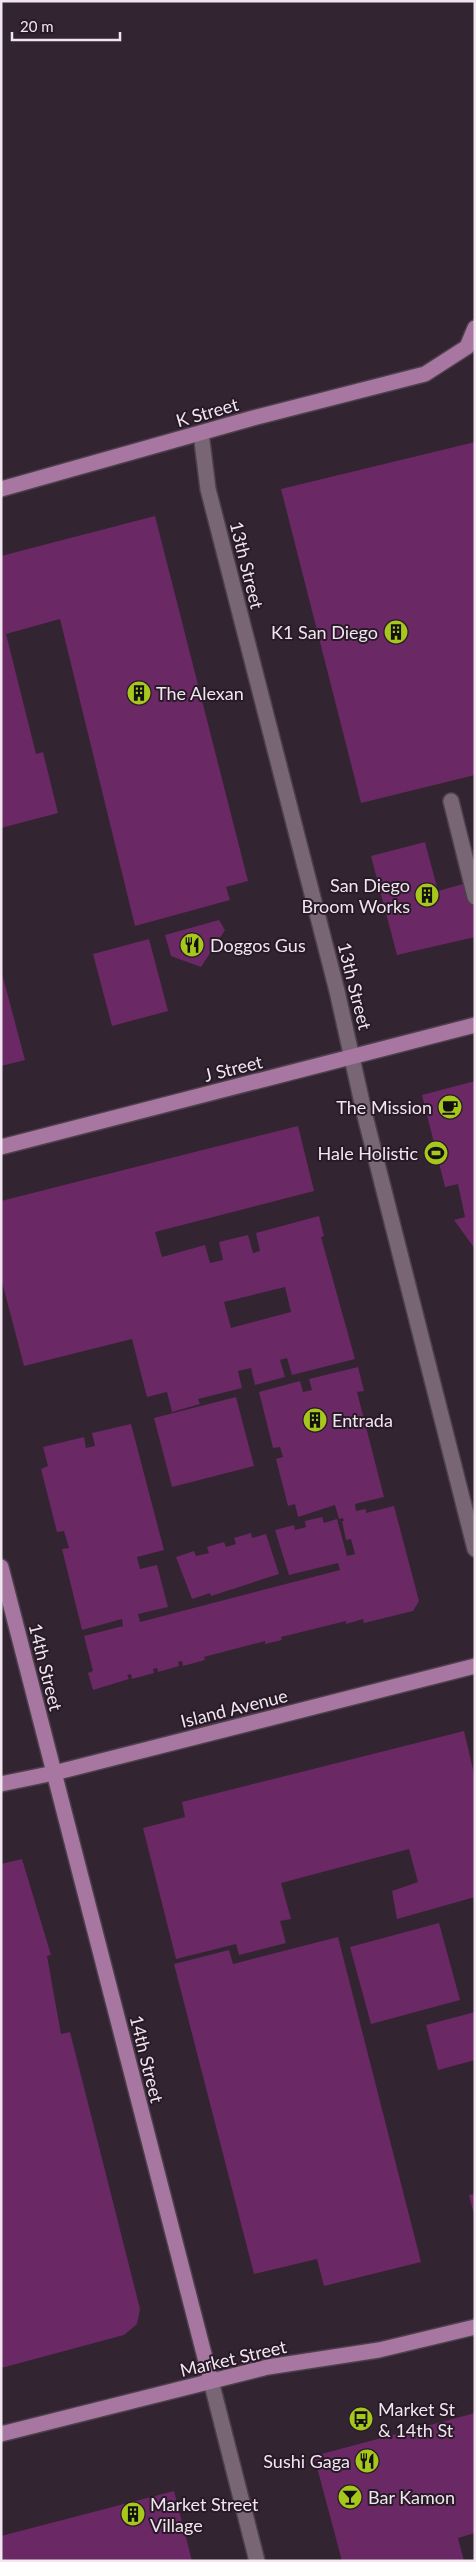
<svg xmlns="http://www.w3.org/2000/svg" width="476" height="2562" viewBox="0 0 476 2562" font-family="Lato,sans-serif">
<rect width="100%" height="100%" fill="#332431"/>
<g fill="#6a2865" fill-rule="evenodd">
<polygon points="475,442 475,775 361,803 281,489"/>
<polygon points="155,516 248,881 226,887 230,900 135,926 60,619 6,634 36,754 43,752 58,813 1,828 1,556"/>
<polygon points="425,842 438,891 470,882 475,900 475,937 397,955 371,856"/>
<polygon points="219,920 225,930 201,967 171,956 165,935"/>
<polygon points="149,939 168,1011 112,1026 93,954"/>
<polygon points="1,970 25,1060 1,1066"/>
<polygon points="475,1081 475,1249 454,1220 465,1217 458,1184 445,1187 422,1095"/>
<path d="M298,1126l16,65 -159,41 7,25 43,-12 5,18 13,-3 -4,-18 29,-7 5,18 7,-2 -4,-18 63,-17 5,20 -3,1 34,122 -63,16 -5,-17 -7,2 5,17 -30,8 -4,-17 -13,3 4,17 -44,11 2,5 -28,8 -5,-20 -20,5 -15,-58 -108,27 -23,-88v-77zM285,1287l6,25 -60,16 -7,-26z"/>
<polygon points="358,1367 364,1391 357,1392 384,1497 355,1504 356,1511 366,1509 366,1513 394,1506 419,1601 413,1611 364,1623 363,1619 346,1624 346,1621 281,1637 282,1640 265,1644 265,1641 204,1657 205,1660 183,1666 182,1661 178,1662 179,1666 158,1672 157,1668 153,1669 154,1673 132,1679 131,1674 127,1675 129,1679 93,1690 88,1673 93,1671 84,1636 123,1626 122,1619 82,1630 62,1549 69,1548 64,1531 57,1532 41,1469 48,1466 43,1447 84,1437 86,1448 95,1446 92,1433 131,1424 164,1550 137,1557 140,1569 157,1565 168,1607 138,1614 140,1622 340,1570 338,1563 289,1575 275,1530 294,1525 295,1530 306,1527 305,1521 322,1517 324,1523 337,1519 347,1556 355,1554 351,1539 346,1540 342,1521 344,1521 343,1518 339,1519 335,1505 298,1517 295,1504 288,1506 276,1459 283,1457 280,1447 273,1448 259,1392 300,1381 303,1392 312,1390 309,1379"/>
<polygon points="236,1397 254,1466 172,1487 154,1418"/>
<polygon points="251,1533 252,1538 266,1534 279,1574 211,1596 210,1593 192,1599 176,1557 194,1551 196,1556 209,1553 207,1547 224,1542 226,1547 236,1544 234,1538"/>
<polygon points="464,1731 475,1778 475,1897 397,1919 392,1891 418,1882 409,1849 281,1883 291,1919 280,1921 286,1943 239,1955 236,1944 176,1959 143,1828 185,1817 182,1802"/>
<polygon points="22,1859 51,1955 47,1956 61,2034 70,2032 140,2309 137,2324 124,2335 1,2368 1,1864"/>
<polygon points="439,1923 460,2000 371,2024 350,1947"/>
<polygon points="338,1937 421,2262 324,2286 317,2259 254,2274 174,1964 229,1950 233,1964"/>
<polygon points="475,2012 475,2060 438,2070 426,2025"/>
<polygon points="475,2194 475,2215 474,2215 469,2195"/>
<polygon points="475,2413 475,2533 458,2538 464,2561 342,2561 314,2456"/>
<polygon points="174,2491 192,2561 1,2561 1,2536"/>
</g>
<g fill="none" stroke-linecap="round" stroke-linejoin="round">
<defs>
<g id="minor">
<polyline points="201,433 208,489 337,991 365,1116 475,1549"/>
<polyline points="451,801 475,897"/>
<polyline points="211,2381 257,2561"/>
</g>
<g id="major">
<polyline points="1,489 253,418 425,374 467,347 475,328"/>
<polyline points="1,1147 475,1025"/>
<polyline points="1,1567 211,2381"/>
<polyline points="1,1784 54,1773 475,1666"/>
<polyline points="1,2434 268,2367 379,2350 475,2327"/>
</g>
</defs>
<use href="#minor" stroke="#4d404c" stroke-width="18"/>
<use href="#major" stroke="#4d404c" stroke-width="18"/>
<use href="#minor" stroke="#786675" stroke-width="15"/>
<use href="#major" stroke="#a776a1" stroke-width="15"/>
</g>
<defs>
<symbol id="building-disc" viewBox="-11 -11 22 22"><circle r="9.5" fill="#a8c71d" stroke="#291a27"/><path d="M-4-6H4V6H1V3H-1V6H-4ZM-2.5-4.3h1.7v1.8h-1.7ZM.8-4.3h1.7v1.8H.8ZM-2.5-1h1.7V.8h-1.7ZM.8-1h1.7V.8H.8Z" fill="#111"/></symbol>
<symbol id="restaurant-disc" viewBox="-11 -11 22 22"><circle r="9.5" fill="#a8c71d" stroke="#291a27"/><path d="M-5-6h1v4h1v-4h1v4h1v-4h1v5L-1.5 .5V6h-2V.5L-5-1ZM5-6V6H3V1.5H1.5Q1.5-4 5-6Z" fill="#111"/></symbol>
<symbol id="cafe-disc" viewBox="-11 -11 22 22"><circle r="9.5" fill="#a8c71d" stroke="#291a27"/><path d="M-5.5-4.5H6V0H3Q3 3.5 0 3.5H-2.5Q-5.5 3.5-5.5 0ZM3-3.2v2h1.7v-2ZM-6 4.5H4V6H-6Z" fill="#111"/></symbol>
<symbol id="stadium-disc" viewBox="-11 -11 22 22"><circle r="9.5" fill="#a8c71d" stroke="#291a27"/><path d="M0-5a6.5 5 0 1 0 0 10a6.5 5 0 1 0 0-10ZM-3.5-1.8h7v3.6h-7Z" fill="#111"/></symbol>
<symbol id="bus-disc" viewBox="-11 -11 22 22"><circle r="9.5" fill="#a8c71d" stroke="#291a27"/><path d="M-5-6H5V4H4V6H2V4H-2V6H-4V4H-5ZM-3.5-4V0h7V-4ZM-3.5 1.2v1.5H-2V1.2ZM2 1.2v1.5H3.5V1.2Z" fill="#111"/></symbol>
<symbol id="bar-disc" viewBox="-11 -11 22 22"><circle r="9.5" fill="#a8c71d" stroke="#291a27"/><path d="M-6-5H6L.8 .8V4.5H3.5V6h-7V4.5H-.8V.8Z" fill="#111"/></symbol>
</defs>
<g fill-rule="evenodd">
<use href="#building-disc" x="382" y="618" width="28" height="28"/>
<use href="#building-disc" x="125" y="679" width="28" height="28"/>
<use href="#building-disc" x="413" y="881" width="28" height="28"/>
<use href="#restaurant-disc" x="178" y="931" width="28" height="28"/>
<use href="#cafe-disc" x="436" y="1093" width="28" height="28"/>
<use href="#stadium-disc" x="422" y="1139" width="28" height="28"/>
<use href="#building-disc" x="301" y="1406" width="28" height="28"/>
<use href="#bus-disc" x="347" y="2405" width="28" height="28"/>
<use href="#restaurant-disc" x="353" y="2447" width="28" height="28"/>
<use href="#bar-disc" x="336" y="2483" width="28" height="28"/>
<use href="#building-disc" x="119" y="2500" width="28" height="28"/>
</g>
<g text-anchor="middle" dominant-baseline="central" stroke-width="4" stroke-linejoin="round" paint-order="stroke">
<g font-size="18" fill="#f0e6ef" stroke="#291a27">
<text transform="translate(207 412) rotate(-16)">K Street</text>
<text transform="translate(247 565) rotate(76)">13th Street</text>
<text transform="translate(355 986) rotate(76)">13th Street</text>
<text transform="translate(233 1068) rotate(-14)">J Street</text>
<text transform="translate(46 1667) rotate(76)">14th Street</text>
<text transform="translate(234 1708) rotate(-14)">Island Avenue</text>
<text transform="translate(147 2059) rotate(76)">14th Street</text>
<text transform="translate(233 2358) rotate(-13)">Market Street</text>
</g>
<g font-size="18" fill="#f0e6ef" stroke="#291a27" text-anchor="start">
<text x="378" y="632" text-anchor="end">K1 San Diego</text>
<text x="156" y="693">The Alexan</text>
<text x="410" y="885" text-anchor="end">San Diego<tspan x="410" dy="21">Broom Works</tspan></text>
<text x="210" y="945">Doggos Gus</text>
<text x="432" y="1107" text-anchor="end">The Mission</text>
<text x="418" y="1153" text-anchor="end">Hale Holistic</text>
<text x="332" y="1420">Entrada</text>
<text x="378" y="2409">Market St<tspan x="378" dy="21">&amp; 14th St</tspan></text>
<text x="350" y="2461" text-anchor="end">Sushi Gaga</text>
<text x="368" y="2497">Bar Kamon</text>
<text x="150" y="2504">Market Street<tspan x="150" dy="21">Village</tspan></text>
</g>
</g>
<rect width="476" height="2562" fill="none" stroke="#f0e6ef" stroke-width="5"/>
<path d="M12 32v8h108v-8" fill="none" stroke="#f0e6ef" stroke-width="2.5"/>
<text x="20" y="32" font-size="15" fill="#f0e6ef" stroke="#291a27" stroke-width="4" paint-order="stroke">20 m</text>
</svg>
